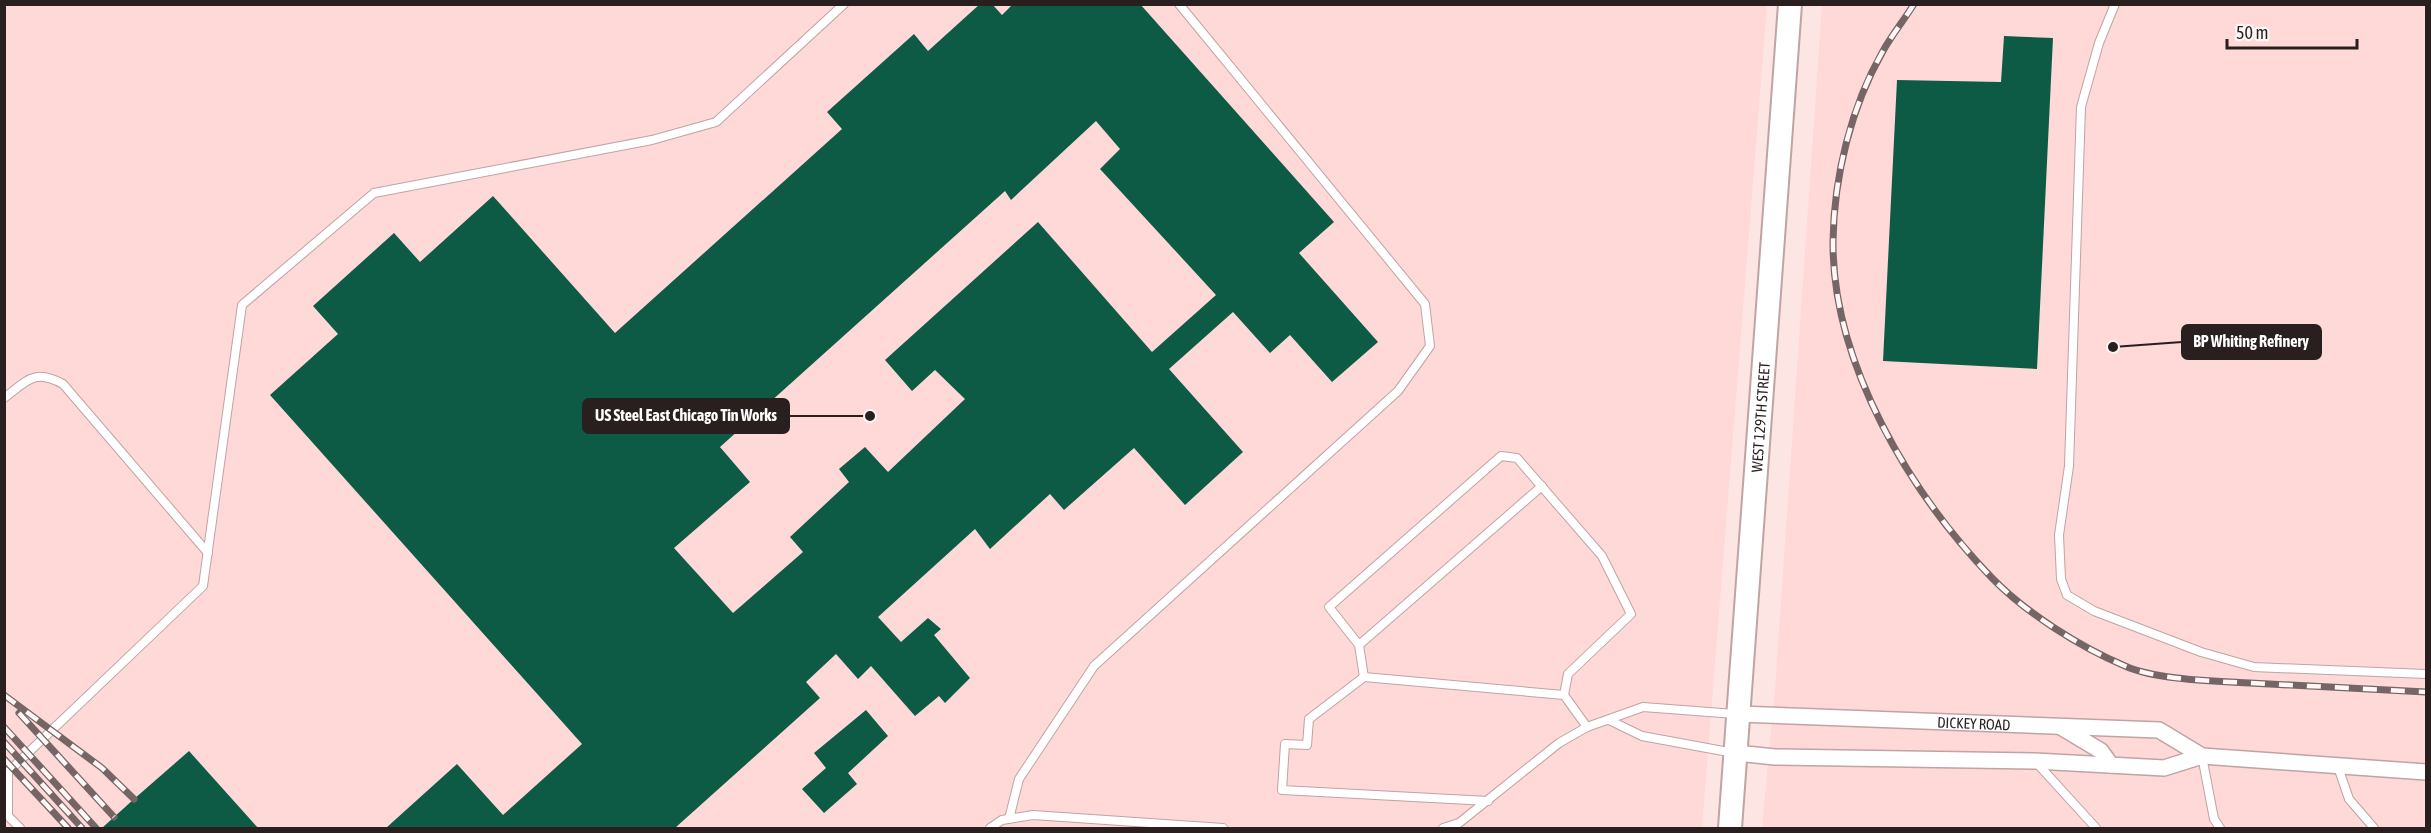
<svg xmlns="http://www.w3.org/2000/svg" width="2431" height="833" viewBox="0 0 2431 833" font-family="'Asap Condensed',sans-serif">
<rect width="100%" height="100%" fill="#fde5e4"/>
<g fill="#ffd8d8">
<polygon points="5,5 1767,5 1702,828 5,828"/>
<polygon points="1822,5 2426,5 2426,828 1762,828 1775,689"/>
</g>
<g fill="#0d5b45" fill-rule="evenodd">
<path d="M980,4h12l10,11 11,-11h127l194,218 -35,31 79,89 -46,40 -42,-47 -20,18 -37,-41 -64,57 74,83 -58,53 -51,-57 -70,62 -14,-16 -60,55 -15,-20 -97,88 23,25 27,-24 13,11 -7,6 36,43 -25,25 -6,-7 -24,20 -44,-50 -13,13 -22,-25 -30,28 14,16 -145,130h-289l71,-64 46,51 79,-71 -312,-349 68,-61 -25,-28 81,-73 26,29 73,-66 122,137 227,-204 -15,-17 87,-78 14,17zM1096,121l24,28 -20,20 116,126 -64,57 -114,-130 -153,138 27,31 23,-21 30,29 -77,73 -23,-25 -26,22 10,13 -59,55 13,15 -70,61 -59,-65 76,-66 -30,-35 285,-256 6,9z"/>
<polygon points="2004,36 2053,38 2037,369 1883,361 1897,80 2001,82"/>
<polygon points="866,710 888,736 848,773 857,784 824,813 802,789 826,768 814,753"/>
<polygon points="189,751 258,828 102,828 134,799"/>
</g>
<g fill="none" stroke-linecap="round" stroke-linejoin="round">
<defs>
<g id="service">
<polyline points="2115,4 2099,43 2081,107 2069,466 2059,535 2061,579 2067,595 2094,611 2201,652 2254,667 2426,674"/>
<path d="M4,398c23,-17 30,-30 59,-14l145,169"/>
<polyline points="1359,645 1542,486"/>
<polyline points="1364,677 1309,719 1307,745 1285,744 1282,790 1488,801"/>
<polyline points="1564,695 1568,674 1631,614 1602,556 1517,458 1501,456 1329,607 1359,645 1364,677 1564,695 1587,727"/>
<polyline points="1609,720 1642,736 1734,753"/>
<polyline points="2202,756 2214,819 2220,828"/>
<polyline points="2035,761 2096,828"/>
<polyline points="2338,767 2349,799 2374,828"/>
<polyline points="1009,819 1019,779 1094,666 1398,391 1430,346 1425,304 1179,4"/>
<polyline points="20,828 8,816 8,772 203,586 242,305 374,193 652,140 716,122 844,4"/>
<polyline points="990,828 1002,820 1033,815 1223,828"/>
<polyline points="1443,828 1459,823 1559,743 1587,727 1643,707 1735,714"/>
</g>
<g id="minor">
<path id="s1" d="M1738,714l421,16 43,26"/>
<polyline points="2061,727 2101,751 2111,765"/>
<polyline points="1736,753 1775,757 2035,761 2164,768 2202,756 2426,772"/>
</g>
<g id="secondary">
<path id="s2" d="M1730,828l60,-824"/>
</g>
</defs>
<use href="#service" stroke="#c0a3a3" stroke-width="10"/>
<use href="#minor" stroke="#c0a3a3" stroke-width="18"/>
<use href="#secondary" stroke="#c0a3a3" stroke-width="26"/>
<use href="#service" stroke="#fff" stroke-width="8"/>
<use href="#minor" stroke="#fff" stroke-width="15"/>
<use href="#secondary" stroke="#fff" stroke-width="22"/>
<defs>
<g id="rail">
<path d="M1914,4c-10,16 -22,31 -31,47 -32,56 -49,125 -50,190 -1,122 77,252 159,337 34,35 88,69 133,88 31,14 90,15 125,17 59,3 118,6 176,9"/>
<polyline points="4,695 102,768 134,799"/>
<polyline points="19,713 114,817"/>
<polyline points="4,727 96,828"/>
<polyline points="4,742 82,828"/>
<polyline points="4,759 68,828"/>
</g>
</defs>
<use href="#rail" stroke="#756665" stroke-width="7"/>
<use href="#rail" stroke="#fdf7f7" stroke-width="4.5" stroke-dasharray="14" stroke-linecap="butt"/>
</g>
<g text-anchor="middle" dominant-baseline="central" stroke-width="6" stroke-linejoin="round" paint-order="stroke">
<g font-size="15" fill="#2a1f1f" stroke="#fdf7f7">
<text stroke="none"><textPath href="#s2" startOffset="412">WEST 129TH STREET</textPath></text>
<text stroke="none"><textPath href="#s1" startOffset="236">DICKEY ROAD</textPath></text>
</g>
</g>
<path fill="none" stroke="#2a1f1f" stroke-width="2" d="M2113 347L2182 342M870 416L789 416"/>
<g fill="#2a1f1f" stroke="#fdf7f7" stroke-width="2">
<circle cx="2113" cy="347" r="6"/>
<circle cx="870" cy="416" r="6"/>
</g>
<g fill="#2a1f1f" stroke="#2a1f1f" stroke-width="2">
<rect x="2182" y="325" width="139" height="34" rx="6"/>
<rect x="583" y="399" width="206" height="34" rx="6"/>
</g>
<g font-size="16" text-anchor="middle" font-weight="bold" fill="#fff">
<text x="2251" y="347">BP Whiting Refinery</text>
<text x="686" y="421">US Steel East Chicago Tin Works</text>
</g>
<rect width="2431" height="833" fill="none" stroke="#2a1f1f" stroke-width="12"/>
<path d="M2227 39v9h130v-9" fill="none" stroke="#2a1f1f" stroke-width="3"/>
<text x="2236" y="39" font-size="18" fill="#2a1f1f" stroke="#fdf7f7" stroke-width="4.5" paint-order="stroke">50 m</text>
</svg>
